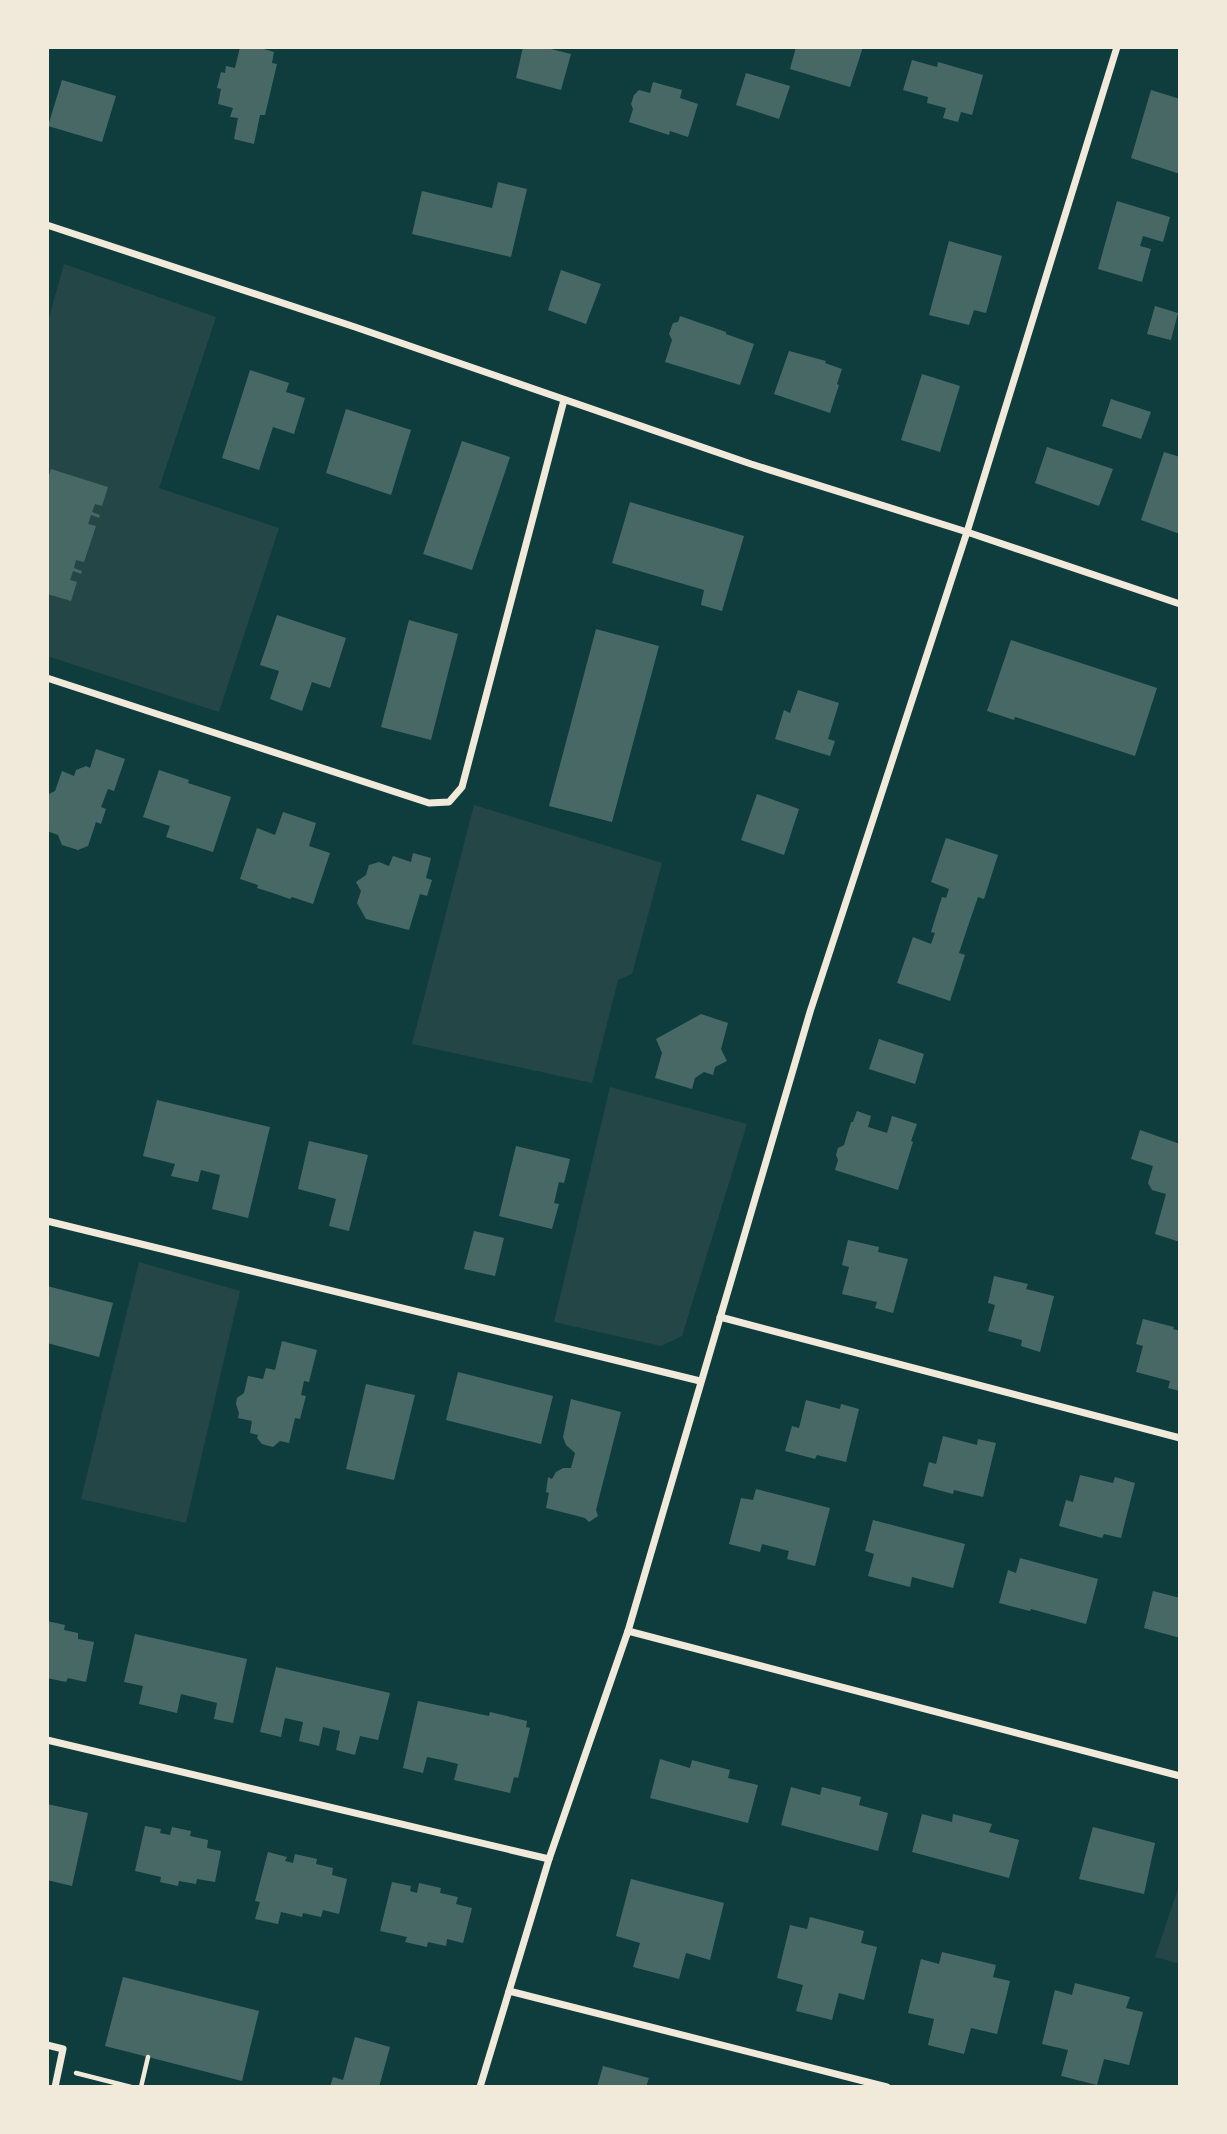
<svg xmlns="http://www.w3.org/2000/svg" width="1227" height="2134" viewBox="0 0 1227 2134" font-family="'Times New Roman',serif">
<rect width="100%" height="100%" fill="#0f3d3e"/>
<g fill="#244646">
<polygon points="64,264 216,317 159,488 279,528 219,712 47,656 47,325"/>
<polygon points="474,805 662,863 632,974 618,980 592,1083 412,1044"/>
<polygon points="610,1087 747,1124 682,1336 661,1346 554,1322"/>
<polygon points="139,1262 240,1291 186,1523 81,1499"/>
<polygon points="1180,1883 1180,1964 1155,1957"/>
</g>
<g fill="#486865">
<polygon points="240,47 257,47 274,52 272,63 277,64 265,115 260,115 254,144 234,139 238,118 230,117 233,108 218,104 221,89 217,88 221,72 225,73 226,66 235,68"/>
<polygon points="523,47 543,47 571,54 561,90 516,78"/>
<polygon points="796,47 863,47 850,87 790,69"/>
<polygon points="912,60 937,67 938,62 983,75 972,115 961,112 958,122 943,118 946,108 927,103 928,97 903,90"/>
<polygon points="746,73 790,86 779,119 736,105"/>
<polygon points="62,80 116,96 102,142 48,126"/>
<polygon points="653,82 682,90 680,98 698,104 688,137 670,131 669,135 629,122 633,109 631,104 634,95 639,90 650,93"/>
<polygon points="1151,90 1180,99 1180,174 1131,158"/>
<polygon points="498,182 527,189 511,257 412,234 422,191 492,208"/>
<polygon points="1117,201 1170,217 1163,242 1143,236 1140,246 1151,249 1142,282 1098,269"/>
<polygon points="949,241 1002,256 986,313 974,310 969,325 929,315"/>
<polygon points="561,270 601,284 586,324 548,310"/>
<polygon points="1155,306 1178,313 1171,340 1147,334"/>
<polygon points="680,316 726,332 726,334 754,344 740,385 665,362 672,340 669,334 673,323 678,322"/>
<polygon points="789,351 826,361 825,363 842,369 837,384 839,385 830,413 774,394"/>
<polygon points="250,370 289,383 286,392 305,398 294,434 273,427 259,470 222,458"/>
<polygon points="922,374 960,386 940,452 901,440"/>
<polygon points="1111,399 1151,412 1141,439 1102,426"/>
<polygon points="346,409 411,430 391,495 326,473"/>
<polygon points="462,441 510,457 472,570 423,554"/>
<polygon points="1047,447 1113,469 1099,506 1035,483"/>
<polygon points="1164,452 1180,457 1180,534 1141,520"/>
<polygon points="51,469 108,487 102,506 95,504 92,512 100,515 99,518 91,515 88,524 96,526 84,562 76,560 74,568 82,571 81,574 73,571 70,580 77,582 71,601 47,594 47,481"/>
<polygon points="630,502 744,536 722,611 701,605 704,590 612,563"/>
<polygon points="277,615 346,638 330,688 312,682 302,711 270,699 279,671 260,665"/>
<polygon points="409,620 458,634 431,740 381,727"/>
<polygon points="596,629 659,646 612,822 549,806"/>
<polygon points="1011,640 1157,688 1135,756 1015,717 1014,720 987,711"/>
<polygon points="798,690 839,703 828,739 835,741 830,756 775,739 784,710 790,713"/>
<polygon points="96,749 125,759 114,791 108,789 101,807 106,809 101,824 96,822 88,846 78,850 62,845 58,835 47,831 47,795 55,791 62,771 74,776 76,770 86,766 90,768"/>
<polygon points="159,770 189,780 188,783 231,797 213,852 166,837 170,826 143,817"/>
<polygon points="757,794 799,809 784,855 741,840"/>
<polygon points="283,812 316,823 309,846 330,853 313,904 292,897 290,899 273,893 257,888 258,885 240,879 257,828 275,835"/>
<polygon points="946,838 998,855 984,899 978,897 968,926 959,953 965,955 950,1001 897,983 913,937 931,944 935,933 931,932 936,916 942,897 946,898 949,889 931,882"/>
<polygon points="413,853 431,858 426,878 432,880 427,896 420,894 409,930 366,919 357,903 361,891 356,882 366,875 369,865 379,862 389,866 393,856 411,862"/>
<polygon points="701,1014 728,1023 721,1049 727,1061 715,1067 713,1075 704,1072 695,1078 692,1089 655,1078 662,1053 656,1039"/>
<polygon points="879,1039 924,1054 915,1084 869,1069"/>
<polygon points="157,1100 270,1127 248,1218 212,1209 220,1175 201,1170 198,1182 171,1176 175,1164 143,1156"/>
<polygon points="857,1111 871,1116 868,1127 887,1133 892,1116 917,1124 911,1141 913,1142 898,1190 835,1170 838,1160 836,1155 838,1148 844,1145 851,1122 853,1122"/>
<polygon points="1140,1130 1180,1144 1180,1242 1155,1234 1166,1194 1152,1190 1148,1183 1153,1166 1131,1159"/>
<polygon points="309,1141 368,1155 349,1231 329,1226 336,1199 298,1189"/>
<polygon points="516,1146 570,1159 564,1183 559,1182 554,1203 559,1204 552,1229 499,1216"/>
<polygon points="474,1231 504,1238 495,1276 464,1269"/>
<polygon points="848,1240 879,1247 878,1252 908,1259 893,1313 875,1308 877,1302 842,1294 849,1267 842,1265"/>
<polygon points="994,1276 1028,1284 1026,1289 1054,1296 1040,1352 1021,1346 1022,1340 988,1331 995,1305 988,1303"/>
<polygon points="47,1286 113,1303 99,1357 47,1343"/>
<polygon points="1143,1319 1174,1327 1173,1329 1180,1331 1180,1391 1168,1388 1170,1381 1136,1372 1143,1346 1136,1344"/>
<polygon points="282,1341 317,1350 309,1382 304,1381 301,1395 306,1396 300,1419 295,1418 289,1443 280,1441 273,1447 262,1444 257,1438 258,1435 250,1433 252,1421 238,1418 239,1413 236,1404 237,1398 244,1393 248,1376 263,1379 266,1368 275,1370"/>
<polygon points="458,1372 553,1396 541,1444 446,1420"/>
<polygon points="366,1384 415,1395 394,1480 346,1469"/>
<polygon points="571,1399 621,1412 596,1510 598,1516 589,1522 585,1518 546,1508 549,1493 546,1492 548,1477 552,1479 556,1472 563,1468 571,1468 575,1453 566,1445 563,1437"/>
<polygon points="806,1400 840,1409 841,1404 859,1409 846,1462 817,1455 815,1459 785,1451 792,1426 799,1428"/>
<polygon points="943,1436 977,1445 978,1439 996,1443 983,1497 954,1490 953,1494 923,1486 929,1462 936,1464"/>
<polygon points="1080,1475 1113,1483 1115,1477 1135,1483 1121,1538 1104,1534 1102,1538 1059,1526 1066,1500 1073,1502"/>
<polygon points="756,1489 830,1508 815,1566 787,1559 789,1551 762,1544 760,1552 729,1544 741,1498 753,1500"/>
<polygon points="873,1520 965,1544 953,1588 912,1577 910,1587 868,1576 874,1554 865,1551"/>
<polygon points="1020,1558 1098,1579 1086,1624 1031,1609 1030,1611 999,1603 1008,1570 1016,1573"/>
<polygon points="1153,1591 1180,1598 1180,1638 1144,1628"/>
<polygon points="47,1621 65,1625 64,1630 78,1633 78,1639 94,1642 86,1682 68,1678 66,1682 47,1678"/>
<polygon points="135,1634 247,1659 233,1723 214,1719 217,1703 181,1694 177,1713 139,1704 143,1686 124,1682"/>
<polygon points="276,1667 390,1693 378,1740 360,1736 355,1755 336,1750 340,1731 323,1727 319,1746 299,1741 303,1722 285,1718 281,1737 260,1732"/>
<polygon points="418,1701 489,1716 490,1712 527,1721 526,1727 530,1728 518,1778 514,1777 510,1793 454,1780 458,1764 442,1760 427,1757 423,1773 403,1768"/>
<polygon points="660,1759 690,1768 692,1760 730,1770 728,1778 758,1785 748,1823 650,1798"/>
<polygon points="791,1787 820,1795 822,1787 861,1797 859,1805 888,1813 878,1851 781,1825"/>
<polygon points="47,1804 88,1813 72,1886 47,1880"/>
<polygon points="922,1814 952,1822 953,1814 972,1819 992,1824 989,1832 1019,1840 1009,1878 912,1852"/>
<polygon points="145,1826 161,1829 160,1833 170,1835 172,1827 191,1831 190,1836 208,1840 207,1848 221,1851 215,1882 197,1879 196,1884 179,1881 178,1886 160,1882 161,1877 135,1871"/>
<polygon points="1093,1827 1155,1843 1144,1894 1079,1879"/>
<polygon points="268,1852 287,1857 285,1861 293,1863 295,1854 317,1859 316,1864 333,1868 332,1875 347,1879 339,1914 323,1910 321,1917 303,1913 302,1917 281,1912 278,1924 255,1919 260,1902 255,1901"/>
<polygon points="631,1879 724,1903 710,1960 686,1953 679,1979 633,1967 640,1943 616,1936"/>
<polygon points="392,1882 411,1886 410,1891 417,1893 419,1883 441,1888 440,1893 458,1897 456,1904 472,1908 463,1943 447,1939 446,1946 428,1942 427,1947 405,1942 407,1937 380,1931"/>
<polygon points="810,1917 864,1931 861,1943 877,1947 864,2000 839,1993 832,2020 796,2011 803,1985 777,1978 790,1925 807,1929"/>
<polygon points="942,1952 996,1965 993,1977 1010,1981 997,2034 971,2028 964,2054 928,2045 934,2019 908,2013 921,1959 939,1964"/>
<polygon points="123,1977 259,2011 242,2081 105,2046"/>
<polygon points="1075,1983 1130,1997 1126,2008 1143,2012 1129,2065 1104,2059 1097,2085 1061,2076 1068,2050 1042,2044 1055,1990 1072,1995"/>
<polygon points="355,2037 390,2047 379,2087 330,2087 333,2077 343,2080"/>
<polygon points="603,2066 649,2078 646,2087 597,2087"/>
</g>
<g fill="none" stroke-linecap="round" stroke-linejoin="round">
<g stroke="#f1e9da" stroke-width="4.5">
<polyline points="76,2073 131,2087"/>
<polyline points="141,2087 148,2057"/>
</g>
<g stroke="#f1e9da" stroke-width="7">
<polyline points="47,225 355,327 751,464 967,532 1180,604"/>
<polyline points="47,678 429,803 449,802 462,787 564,400"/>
<polyline points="47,1221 700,1381"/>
<polyline points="720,1317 1180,1438"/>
<polyline points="628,1631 1180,1776"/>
<polyline points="47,1740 549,1859"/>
<polyline points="509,1991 887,2087"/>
<polyline points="47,2045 63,2049 55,2087"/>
<polyline points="480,2087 549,1859 628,1631 810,1012 967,532 1117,47"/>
</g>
</g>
<rect width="1227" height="2134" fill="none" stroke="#f1e9da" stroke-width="98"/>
</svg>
